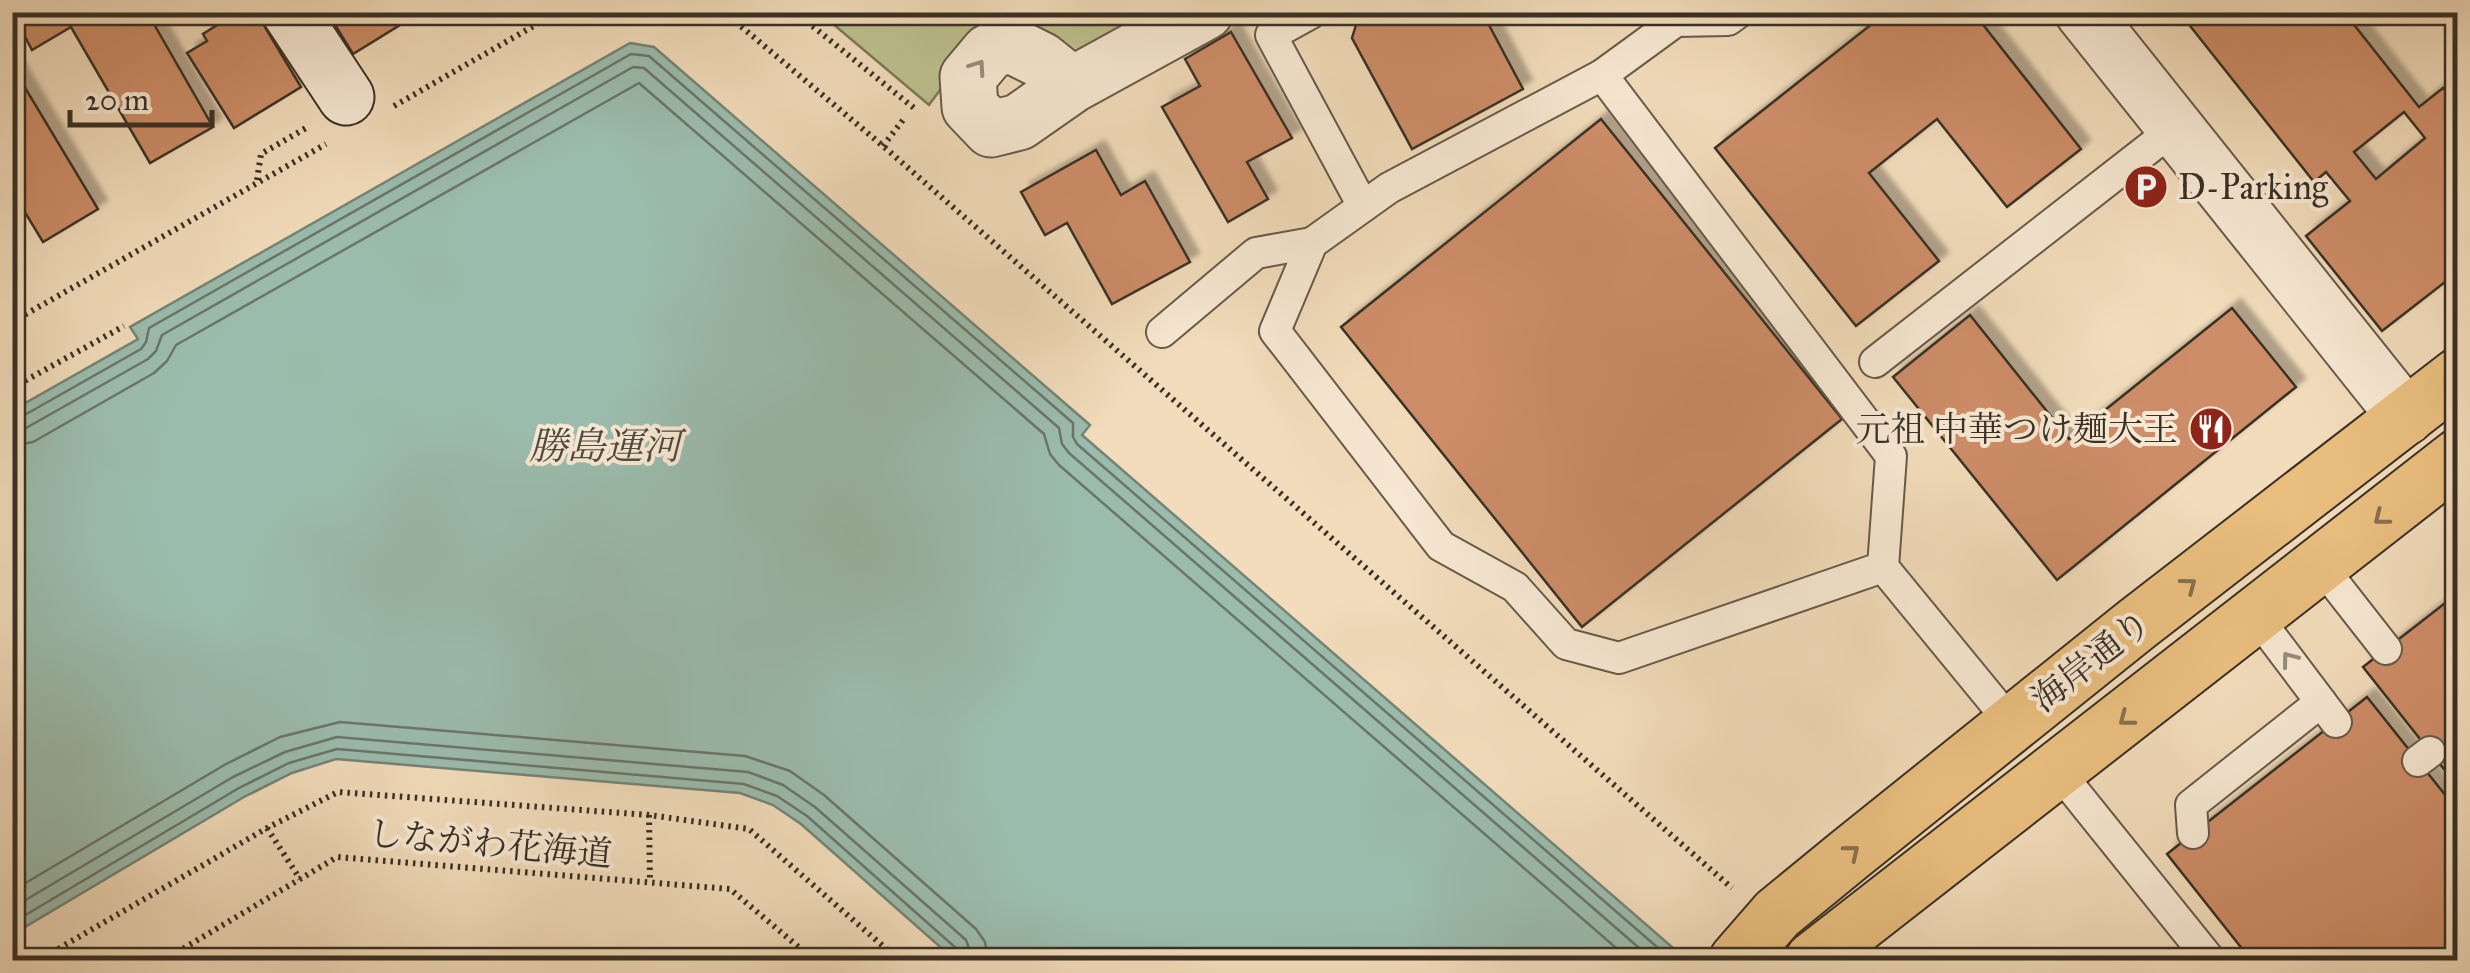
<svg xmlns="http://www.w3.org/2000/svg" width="2470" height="973" viewBox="0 0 2470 973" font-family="'IM FELL Great Primer','Noto Serif JP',serif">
<defs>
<filter id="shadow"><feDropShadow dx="9" dy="-9" stdDeviation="2.5" flood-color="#0004"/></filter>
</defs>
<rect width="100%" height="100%" fill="#f2dcbb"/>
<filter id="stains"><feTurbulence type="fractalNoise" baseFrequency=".002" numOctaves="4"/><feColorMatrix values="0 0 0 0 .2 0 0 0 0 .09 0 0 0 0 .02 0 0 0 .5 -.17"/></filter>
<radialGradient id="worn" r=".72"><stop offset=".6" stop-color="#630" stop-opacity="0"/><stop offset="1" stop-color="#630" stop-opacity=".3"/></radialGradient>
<polygon fill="#bdc08e" stroke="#7b785a" stroke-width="2.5" points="820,13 1161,13 1070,64 968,52 929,105"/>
<polygon fill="#9bbcad" stroke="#748477" stroke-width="2.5" points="630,43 654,47 1090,425 1082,435 1687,960 955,960 801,824 773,805 740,793 336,759 292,773 244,797 13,934 13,410 138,339 130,327"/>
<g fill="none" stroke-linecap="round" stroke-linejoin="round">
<g stroke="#6a7669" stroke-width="2.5">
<polyline points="12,418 21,417 141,349 146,342 149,328 631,54 649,56 1073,423 1073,437 1077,444 1672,960"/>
<polyline points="12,431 26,428 148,359 156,351 162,335 633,67 644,68 1059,428 1062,444 1069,453 1653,960"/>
<polyline points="12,446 33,442 154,373 167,361 176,345 639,83 1044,434 1050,454 1059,465 1630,960"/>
<polyline points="12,891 226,764 280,737 340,722 745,756 790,771 824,795 976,929 985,942 988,960"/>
<polyline points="12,908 233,777 285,752 337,737 748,772 783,785 815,807 966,940 973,960"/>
<polyline points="12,923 239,788 289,763 337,749 744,784 777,796 807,816 957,949 960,960"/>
</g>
</g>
<g fill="#cd8d67" stroke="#393025" stroke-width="2.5" fill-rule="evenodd" filter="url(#shadow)">
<polygon points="12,12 147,12 213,127 150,163 71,27 32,50"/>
<polygon points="238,12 256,12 301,87 234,128 187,53 207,41 203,34"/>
<polygon points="327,12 421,12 353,54"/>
<polygon points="1360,12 1482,12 1523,89 1412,149 1352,38"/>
<polygon points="1887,12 1973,12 2081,149 2007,207 1937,119 1869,173 1939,261 1856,326 1715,148"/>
<path d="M2179,12h165l75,95 24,-19 15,18v166l-76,59 -76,-95 44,-35 -24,-29 -12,10zM2404,112l21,26 -49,41 -22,-27z"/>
<polygon points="2439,12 2458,12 2458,26 2453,30"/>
<polygon points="1231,32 1292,138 1247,162 1268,199 1228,222 1162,107 1200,86 1185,59"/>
<polygon points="12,66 98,209 43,242 12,191"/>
<polygon points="1601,119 1842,419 1582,627 1341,327"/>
<polygon points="1096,150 1121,195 1145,181 1190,262 1112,304 1067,223 1045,235 1021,192"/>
<polygon points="2232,308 2296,387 2057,580 1893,377 1970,315 2069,439"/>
<polygon points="2458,593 2458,787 2363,667"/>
<polygon points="2367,697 2458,811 2458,960 2251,960 2167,854"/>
</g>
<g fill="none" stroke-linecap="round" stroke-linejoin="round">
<defs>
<g id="lane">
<polyline points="1311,13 1271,35 1363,206"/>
<polyline points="1602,75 1676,21 1728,20 1739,12"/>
<polyline points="1162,332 1256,253 1312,243"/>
<polyline points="1875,362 2175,128"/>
<polyline points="2321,566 2386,649"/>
<polyline points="1883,567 1619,658 1566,644 1515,587 1441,546 1275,331 1312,243 1389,188 1602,75 1891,456 1883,567 2011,723"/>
<polyline points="2256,616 2336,722"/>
<polyline points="2418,761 2430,752"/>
<polyline points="2058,771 2210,960"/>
<polyline points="2193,833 2191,805 2321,702"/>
</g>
<g id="street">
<polyline points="2083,12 2406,417"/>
<polyline points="1072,85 1041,60 1009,44 989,52 968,77 970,107 991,129 1019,122 1072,85 1205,12"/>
</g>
<polyline id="secondary" points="290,12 346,97"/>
<g id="primary">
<polyline points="1737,960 1777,914 1849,855 2137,624 2458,376"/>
<polyline points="1813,960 2458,457"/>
</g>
</defs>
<use href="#lane" stroke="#675b4a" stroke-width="34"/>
<use href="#street" stroke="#675b4a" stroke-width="59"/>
<use href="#secondary" stroke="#393025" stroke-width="59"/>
<use href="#primary" stroke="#393025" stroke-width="59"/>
<g stroke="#393025" stroke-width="6" stroke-dasharray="2.5 5" stroke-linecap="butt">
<polyline points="724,12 883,146 1732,888"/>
<polyline points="795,12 914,108"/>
<polyline points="394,106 558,12"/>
<polyline points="883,146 903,120"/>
<polyline points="257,180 261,154 306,128"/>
<polyline points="12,322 326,144"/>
<polyline points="12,388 124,326"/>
<polyline points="649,815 650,882"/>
<polyline points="267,828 300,879"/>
<polyline points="39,960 267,828 338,792 649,815 749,829 899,960"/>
<polyline points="164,960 337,857 730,889 814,960"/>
</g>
<use href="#lane" stroke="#f7e8d3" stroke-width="30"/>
<use href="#street" stroke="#f7e8d3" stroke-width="55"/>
<use href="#secondary" stroke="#f7e8d3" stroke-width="55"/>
<use href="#primary" stroke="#e9be7e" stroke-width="55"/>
</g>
<defs><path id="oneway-chevron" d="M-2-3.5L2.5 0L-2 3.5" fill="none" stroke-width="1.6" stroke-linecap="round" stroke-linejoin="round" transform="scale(2.5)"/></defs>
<g stroke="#988c7c">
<use href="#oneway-chevron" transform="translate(978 67) rotate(-55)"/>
<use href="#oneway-chevron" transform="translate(2289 659) rotate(-127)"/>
</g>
<g stroke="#88704d">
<use href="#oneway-chevron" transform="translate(2381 518) rotate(142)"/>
<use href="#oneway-chevron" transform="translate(2189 585) rotate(-37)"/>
<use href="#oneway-chevron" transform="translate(2126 719) rotate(142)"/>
<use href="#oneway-chevron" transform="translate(1852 852) rotate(-39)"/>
</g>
<defs>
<symbol id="parking-disc" viewBox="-11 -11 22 22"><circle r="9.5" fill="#8f2418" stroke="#f7e8d3"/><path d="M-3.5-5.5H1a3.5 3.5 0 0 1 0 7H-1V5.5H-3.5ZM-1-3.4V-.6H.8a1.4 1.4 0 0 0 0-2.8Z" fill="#fff"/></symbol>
<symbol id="restaurant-disc" viewBox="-11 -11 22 22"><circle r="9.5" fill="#8f2418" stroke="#f7e8d3"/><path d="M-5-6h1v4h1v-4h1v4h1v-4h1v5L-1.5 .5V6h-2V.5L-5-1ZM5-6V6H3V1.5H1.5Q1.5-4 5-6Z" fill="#fff"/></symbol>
</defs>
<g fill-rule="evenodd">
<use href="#parking-disc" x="2121" y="162" width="50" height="50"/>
<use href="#restaurant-disc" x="2186" y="404" width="50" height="50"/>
</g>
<g text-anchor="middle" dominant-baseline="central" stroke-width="8" stroke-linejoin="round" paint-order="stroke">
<g font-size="35" fill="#393025" stroke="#f7e8d3" text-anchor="start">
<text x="2178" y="187">D-Parking</text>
<text x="2178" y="429" text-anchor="end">元祖 中華つけ麺大王</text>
</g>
<g font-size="35" fill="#393025" stroke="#f7e8d3">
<text transform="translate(2091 661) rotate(-38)">海岸通り</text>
<text transform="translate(490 844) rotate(5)">しながわ花海道</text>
</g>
<g font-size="38" font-style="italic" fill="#4d4c40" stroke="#f7e8d3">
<text x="605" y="446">勝島運河</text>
</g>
</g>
<rect width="2470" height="973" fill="none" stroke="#f2dcbb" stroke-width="50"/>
<rect x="15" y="15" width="2440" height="943" fill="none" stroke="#393025" stroke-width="5"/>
<rect x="25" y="25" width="2420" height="923" fill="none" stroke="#393025" stroke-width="2.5"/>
<path d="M70 110v15h142v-15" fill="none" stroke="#393025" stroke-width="5"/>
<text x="85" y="110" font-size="30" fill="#393025" stroke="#f7e8d3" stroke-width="8" paint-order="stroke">20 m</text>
<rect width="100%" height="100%" filter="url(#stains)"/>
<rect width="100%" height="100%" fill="url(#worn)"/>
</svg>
